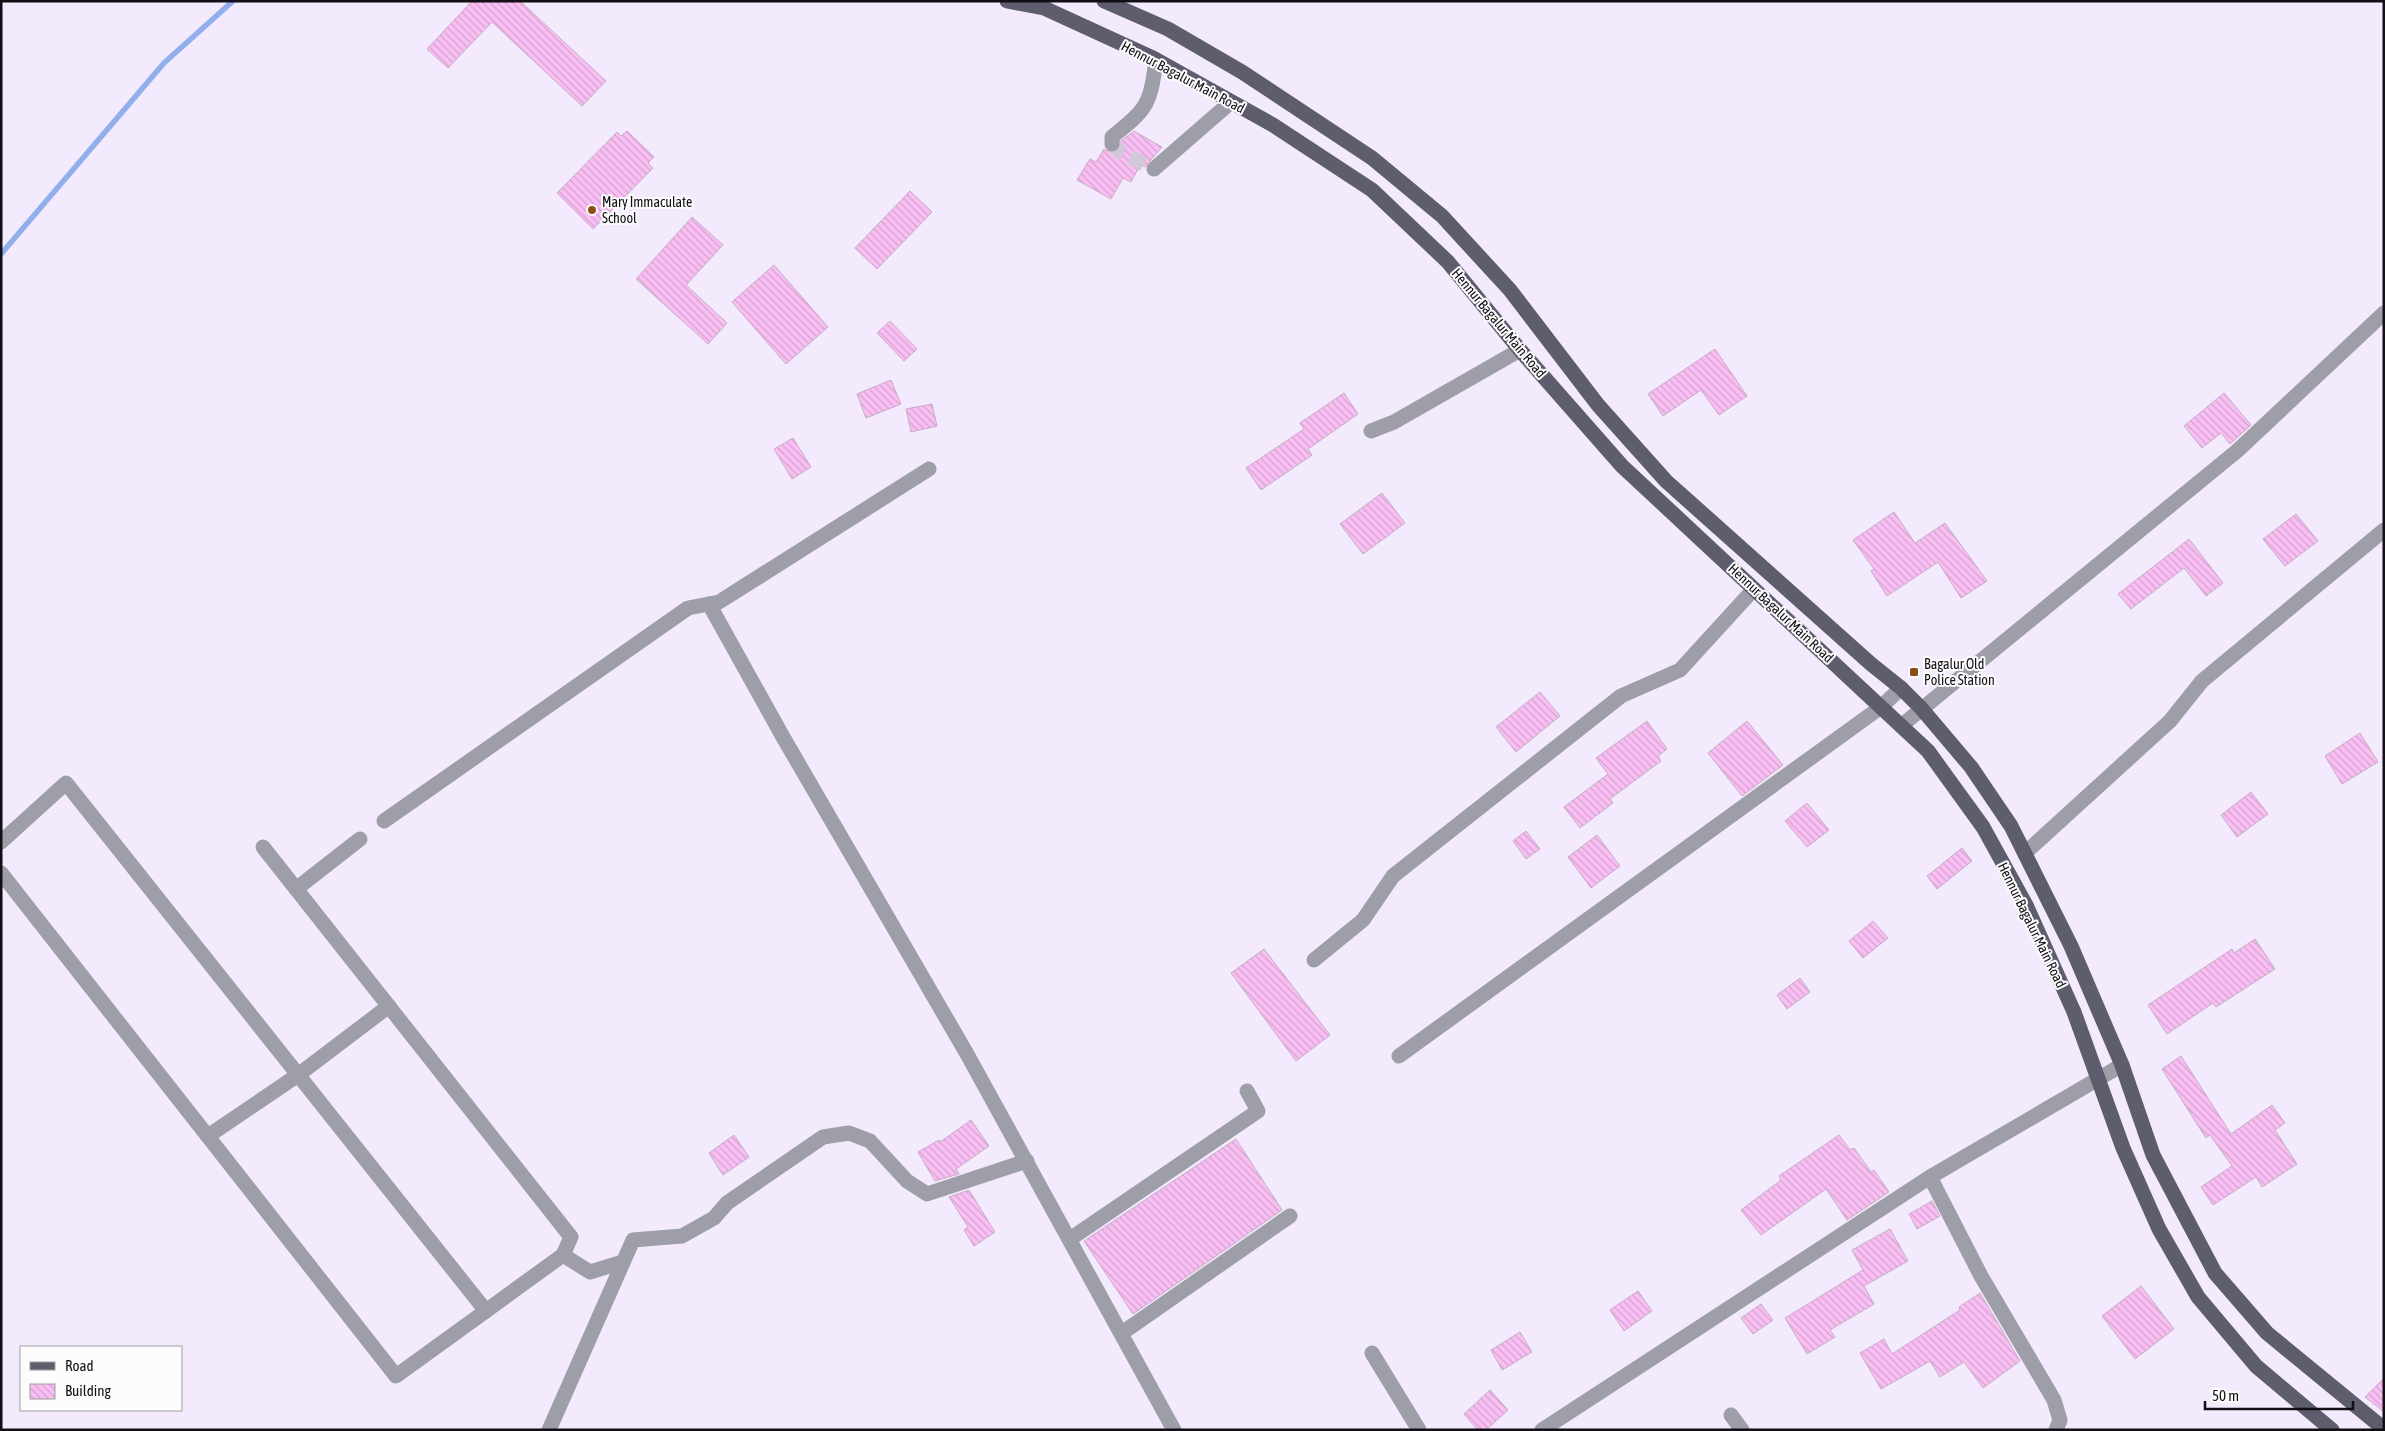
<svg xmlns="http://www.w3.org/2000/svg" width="2385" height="1431" viewBox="0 0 2385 1431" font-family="'Asap Condensed',sans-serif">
<defs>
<pattern id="building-back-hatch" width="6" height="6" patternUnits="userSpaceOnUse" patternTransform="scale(1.25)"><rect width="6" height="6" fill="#f9bef3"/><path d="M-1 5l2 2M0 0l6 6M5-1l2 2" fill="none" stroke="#d5a2d0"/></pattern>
</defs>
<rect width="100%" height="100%" fill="#f3eafd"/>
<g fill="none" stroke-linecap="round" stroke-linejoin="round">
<polyline stroke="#91afed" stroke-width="5.5" points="1,254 164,63 233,1"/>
</g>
<g fill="url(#building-back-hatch)" stroke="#c4b0c2">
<polygon points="472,1 520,1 606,81 582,106 492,22 448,68 427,49"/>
<polygon points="627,131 654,157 648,163 653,168 593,229 557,193 617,132 621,136"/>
<polygon points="1134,131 1162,147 1145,167 1140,165 1131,182 1123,178 1111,199 1077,180 1090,159 1096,162 1104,149 1112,153 1117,152 1121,141"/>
<polygon points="910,191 932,212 877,269 855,248"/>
<polygon points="692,217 723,245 686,285 727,323 708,344 636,279"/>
<polygon points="774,265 828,327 786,364 732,302"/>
<polygon points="890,321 917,349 904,361 877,333"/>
<polygon points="1715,349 1747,396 1719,415 1701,390 1663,416 1648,394"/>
<polygon points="891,380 901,404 866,418 857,394"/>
<polygon points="1344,393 1358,414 1308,449 1312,455 1261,490 1246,468 1304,429 1300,423"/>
<polygon points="2224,393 2251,425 2230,444 2221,433 2202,448 2184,426"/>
<polygon points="932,404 937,426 911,432 906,409"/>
<polygon points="793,438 811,467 792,479 774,449"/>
<polygon points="1382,493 1405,523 1363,554 1340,524"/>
<polygon points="1894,512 1915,543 1945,523 1987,581 1961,598 1938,562 1887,596 1871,571 1874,569 1853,540"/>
<polygon points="2296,514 2318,541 2285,566 2263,539"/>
<polygon points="2189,539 2223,583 2206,596 2184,568 2131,609 2118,594"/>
<polygon points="1540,692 1560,716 1516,752 1496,727"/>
<polygon points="1647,721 1667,749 1658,756 1661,761 1610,799 1613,803 1580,828 1564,807 1608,774 1596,758"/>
<polygon points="1747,721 1783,765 1742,796 1708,753"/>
<polygon points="2360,733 2378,762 2342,784 2325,756"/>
<polygon points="2251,792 2268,814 2237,837 2221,815"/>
<polygon points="1807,803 1829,830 1807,847 1785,821"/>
<polygon points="1526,831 1540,849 1526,859 1513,841"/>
<polygon points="1597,835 1620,866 1591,888 1568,857"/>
<polygon points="1962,848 1972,861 1937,889 1927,876"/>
<polygon points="1873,921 1888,938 1863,958 1849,941"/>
<polygon points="2255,939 2275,969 2216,1007 2213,1003 2167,1034 2148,1005 2232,949 2234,953"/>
<polygon points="1264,949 1330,1035 1296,1061 1231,973"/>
<polygon points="1800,978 1810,992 1787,1009 1777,995"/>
<polygon points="2181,1056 2231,1134 2272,1105 2285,1123 2275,1130 2297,1164 2262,1187 2256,1177 2213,1205 2201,1187 2232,1166 2210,1135 2206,1138 2162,1069"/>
<polygon points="971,1120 989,1146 956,1169 959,1174 935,1181 918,1152 939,1140 940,1142"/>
<polygon points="734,1135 749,1157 723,1175 709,1153"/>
<polygon points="1839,1135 1850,1150 1854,1148 1871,1172 1874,1170 1889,1192 1847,1220 1826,1189 1761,1235 1741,1210 1781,1180 1779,1176"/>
<polygon points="1236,1139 1282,1210 1133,1314 1084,1241"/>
<polygon points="969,1190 995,1232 974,1246 964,1230 968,1227 949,1197"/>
<polygon points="1932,1201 1940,1216 1917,1229 1909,1214"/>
<polygon points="1890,1229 1908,1261 1864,1286 1874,1304 1830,1330 1835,1337 1807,1354 1785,1318 1863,1270 1852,1250"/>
<polygon points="2141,1286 2174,1329 2135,1359 2102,1316"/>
<polygon points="1638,1291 1652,1311 1624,1331 1610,1310"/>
<polygon points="1980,1293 2020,1361 1983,1388 1964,1362 1940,1377 1930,1361 1881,1389 1860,1353 1884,1339 1892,1354 1960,1310 1959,1307"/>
<polygon points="1761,1304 1773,1320 1753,1334 1741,1318"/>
<polygon points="1520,1332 1532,1352 1502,1370 1491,1350"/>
<polygon points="2384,1378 2384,1412 2365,1397"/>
<polygon points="1490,1390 1508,1410 1486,1430 1478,1430 1464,1414"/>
</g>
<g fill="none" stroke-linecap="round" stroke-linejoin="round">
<polyline stroke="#d1c9da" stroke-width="15" stroke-dasharray="15 8" stroke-linecap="butt" points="1112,144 1120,152 1154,169"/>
<g stroke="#9e9ea9" stroke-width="15">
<path d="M1112,144v-7c36,-29 38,-32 44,-77"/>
<polyline points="1154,169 1231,102"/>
<polyline points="1371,431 1394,422 1520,350"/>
<polyline points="709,604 783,737 967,1054 1174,1430"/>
<polyline points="1901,726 2237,451 2384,313"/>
<polyline points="384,821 688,608 719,602 929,469"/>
<polyline points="1,842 66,783 486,1311"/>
<polyline points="263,847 571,1237 563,1255 590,1272 623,1262"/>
<polyline points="2025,853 2170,721 2202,681 2384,530"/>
<polyline points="1,873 396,1376 563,1255"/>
<polyline points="296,889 360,839"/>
<polyline points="1314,960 1363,920 1393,876 1621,696 1680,670 1754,589"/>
<polyline points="1399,1056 1881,707 1901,688"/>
<polyline points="208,1136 298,1075 389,1006"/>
<polyline points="1070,1239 1258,1111 1247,1091"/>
<polyline points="1122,1333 1290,1216"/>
<polyline points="1372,1353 1419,1430"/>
<polyline points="1731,1415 1742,1430"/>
<polyline points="549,1430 633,1240 682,1236 714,1218 727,1203 823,1137 849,1133 870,1141 907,1181 927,1194 1027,1161"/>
<polyline points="1542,1430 1930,1177"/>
<polyline points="2056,1430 2060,1420 2054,1400 1981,1276 1930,1177 2122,1065"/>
</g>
<g stroke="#5d5d6e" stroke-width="15">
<polyline points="1007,1 1044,8 1153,58 1273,125 1372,190 1448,262 1520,350 1622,466 1928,751 1983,827 2026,905 2074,1012 2123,1148 2159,1229 2198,1297 2256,1366 2332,1430"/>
<polyline points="1104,1 1168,29 1242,72 1372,158 1442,216 1510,290 1598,405 1666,481 1871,664 1901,688 1921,708 1971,767 2011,826 2071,946 2122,1065 2153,1155 2215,1273 2267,1333 2384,1429"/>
</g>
</g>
<g fill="#8e4e16" stroke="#fcfcfc" stroke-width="2">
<circle cx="592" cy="210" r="5"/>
<rect x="1909" y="667" width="10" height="10" rx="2.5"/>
</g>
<g text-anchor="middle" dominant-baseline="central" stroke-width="4" stroke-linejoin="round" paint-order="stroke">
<g font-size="14" fill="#130f17" stroke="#fcfcfc">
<text transform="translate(1183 77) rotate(28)">Hennur Bagalur Main Road</text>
<text transform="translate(1499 323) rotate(50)">Hennur Bagalur Main Road</text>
<text transform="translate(1781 613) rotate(43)">Hennur Bagalur Main Road</text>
<text transform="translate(2032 925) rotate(64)">Hennur Bagalur Main Road</text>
</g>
<g font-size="14" fill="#130f17" stroke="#fcfcfc" text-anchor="start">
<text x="602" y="202">Mary Immaculate<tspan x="602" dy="16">School</tspan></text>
<text x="1924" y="664">Bagalur Old<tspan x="1924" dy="16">Police Station</tspan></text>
</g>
</g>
<rect width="2385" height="1431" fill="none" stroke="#130f17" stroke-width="5"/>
<rect x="20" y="1346" width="162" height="65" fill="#fcfcfc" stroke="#9f9da0"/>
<rect x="30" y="1362" width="25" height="8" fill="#5d5d6e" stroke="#9f9da0"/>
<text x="65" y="1371" font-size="15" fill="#130f17">Road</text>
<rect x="30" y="1384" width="25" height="15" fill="url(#building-back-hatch)" stroke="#9f9da0"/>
<text x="65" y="1396" font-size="15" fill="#130f17">Building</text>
<path d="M2205 1401v8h148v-8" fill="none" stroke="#130f17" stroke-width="2.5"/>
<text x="2212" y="1401" font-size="15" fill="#130f17" stroke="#fcfcfc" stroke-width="4" paint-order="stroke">50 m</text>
</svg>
